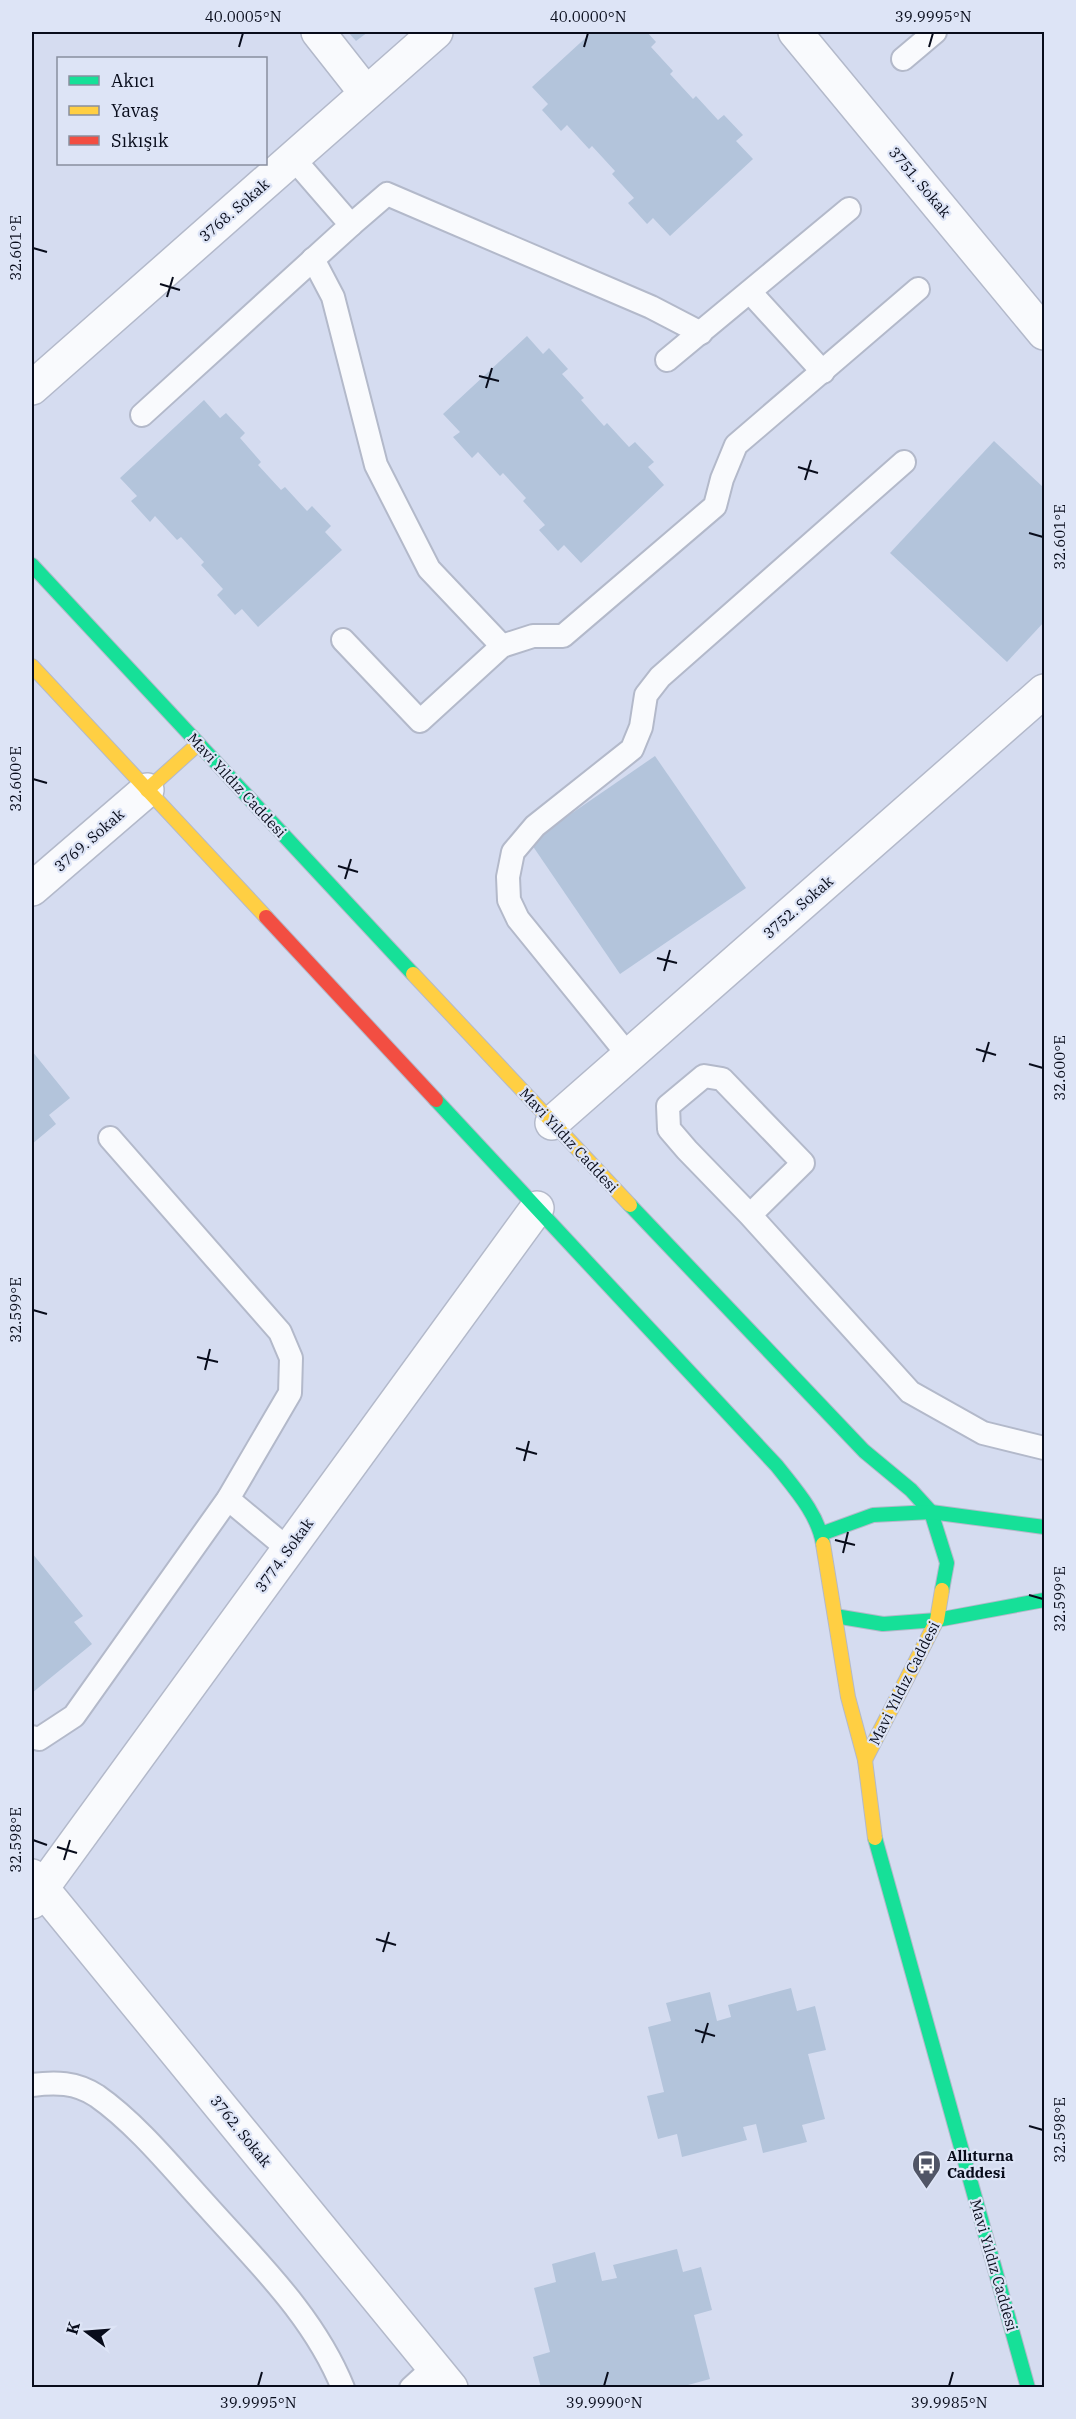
<svg xmlns="http://www.w3.org/2000/svg" width="1076" height="2419" viewBox="0 0 1076 2419" font-family="'IBM Plex Serif',serif">
<rect width="100%" height="100%" fill="#d5dcf0"/>
<g fill="#b3c4db">
<polygon points="348,32 368,32 356,41"/>
<polygon points="592,32 647,32 656,42 651,47 673,71 670,74 693,99 696,96 718,120 724,115 743,135 736,141 753,159 670,236 653,218 647,224 628,203 634,198 612,174 615,171 592,146 589,149 567,125 561,131 542,110 548,104 532,87"/>
<polygon points="527,336 543,354 549,348 568,369 562,374 584,398 581,400 604,426 607,423 629,447 635,442 654,462 648,467 664,485 581,563 564,545 558,551 539,530 545,525 523,501 526,498 503,473 500,476 478,452 472,458 453,437 460,432 443,414"/>
<polygon points="204,400 220,418 226,413 245,433 240,438 261,462 258,465 281,490 285,487 307,511 312,506 331,526 325,532 342,550 258,627 242,609 235,615 217,595 223,589 201,565 204,562 181,537 177,540 155,516 150,522 131,501 137,496 120,478"/>
<polygon points="994,441 1044,488 1044,622 1007,662 890,553"/>
<polygon points="655,756 746,888 620,974 530,842"/>
<polygon points="32,1051 70,1098 49,1115 56,1124 32,1144"/>
<polygon points="32,1553 83,1616 74,1622 92,1644 32,1693"/>
<polygon points="791,1988 797,2011 815,2006 826,2050 808,2054 825,2119 802,2125 807,2142 763,2153 756,2124 743,2127 747,2140 682,2157 677,2134 658,2139 647,2096 664,2092 648,2027 671,2021 666,2003 710,1992 717,2021 731,2017 728,2005"/>
<polygon points="677,2249 683,2272 701,2267 712,2310 694,2315 710,2379 688,2385 689,2388 642,2388 642,2385 632,2388 541,2388 533,2357 550,2352 534,2288 556,2282 552,2264 595,2252 602,2281 617,2278 613,2265"/>
</g>
<g fill="none" stroke-linecap="round" stroke-linejoin="round">
<defs>
<g id="lane">
<polyline points="903,59 935,32"/>
<polyline points="351,225 387,194 651,307 701,333"/>
<polyline points="313,259 333,297 376,465 429,569 502,646"/>
<polyline points="750,292 823,372"/>
<polyline points="667,360 849,209"/>
<polyline points="142,415 351,225 293,158"/>
<polyline points="343,640 420,721 502,646 533,636 563,636 715,506 722,479 736,445 918,289"/>
<polyline points="629,1056 518,919 509,900 508,877 513,852 535,826 632,749 641,727 646,695 660,677 904,462"/>
<polyline points="750,1215 803,1163 722,1079 704,1076 668,1106 669,1129 687,1150 750,1215 910,1392 983,1433 1044,1448"/>
<polyline points="228,1499 288,1549"/>
<polyline points="32,1737 39,1739 74,1716 228,1499 290,1393 291,1358 280,1332 110,1138"/>
<path d="M32,2085c23,-3 44,-3 65,11 40,28 77,74 110,110 50,56 107,110 136,182"/>
<polyline points="411,2388 434,2367"/>
</g>
<g id="street">
<polyline points="318,32 366,93"/>
<polyline points="795,32 1044,333"/>
<polyline points="32,388 436,32"/>
<polyline points="32,889 147,790"/>
<polyline points="552,1123 1044,691"/>
<polyline points="32,1876 451,2388"/>
<polyline points="32,1902 537,1208"/>
</g>
<g id="fast">
<polyline points="32,565 413,974"/>
<path d="M436,1100l341,366c18,23 41,48 46,78"/>
<polyline points="630,1205 864,1451 911,1490 931,1512 947,1563 942,1590"/>
<polyline points="821,1534 873,1515 931,1512 1044,1527"/>
<polyline points="835,1616 883,1624 937,1620 1044,1600"/>
<polyline points="875,1838 1028,2388"/>
</g>
<g id="slow">
<polyline points="32,666 266,917"/>
<polyline points="147,790 198,744"/>
<polyline points="413,974 630,1205"/>
<polyline points="823,1544 848,1697 865,1760 875,1838"/>
<polyline points="865,1760 937,1620 942,1590"/>
</g>
<polyline id="jam" points="266,917 436,1100"/>
</defs>
<use href="#lane" stroke="#b3b9ca" stroke-width="26"/>
<use href="#street" stroke="#b3b9ca" stroke-width="36"/>
<use href="#fast" stroke="#b3b9ca" stroke-width="16"/>
<use href="#slow" stroke="#b3b9ca" stroke-width="16"/>
<use href="#jam" stroke="#b3b9ca" stroke-width="16"/>
<use href="#lane" stroke="#f9fafd" stroke-width="22"/>
<use href="#street" stroke="#f9fafd" stroke-width="33"/>
<use href="#fast" stroke="#16e098" stroke-width="14"/>
<use href="#slow" stroke="#ffcf43" stroke-width="14"/>
<use href="#jam" stroke="#f24e42" stroke-width="14"/>
</g>
<path fill="none" stroke="#080c1b" stroke-width="2" d="M239,47l4,-14M584,47l4,-14M929,47l4,-14M33,248l14,4M160,284l20,6M167,297l6,-20M479,376l20,5M486,388l6,-20M798,467l20,6M805,480l6,-20M1029,533l14,4M33,779l14,4M338,866l20,6M345,879l6,-20M657,958l20,5M664,971l6,-21M976,1049l20,6M983,1062l6,-20M1029,1064l14,4M33,1310l14,4M197,1357l21,5M205,1370l5,-21M516,1448l21,6M524,1461l5,-20M835,1540l20,5M843,1553l5,-21M1029,1595l14,4M33,1840l14,5M57,1847l20,6M64,1860l6,-20M376,1939l20,6M383,1952l6,-20M695,2030l20,6M702,2043l6,-20M1029,2126l14,4M258,2386l4,-14M604,2386l4,-14M949,2386l4,-14"/>
<defs>
<symbol id="bus-pin" viewBox="-11 -11 22 30"><path d="M0 17L-7.5 6A9.5 9.5 0 1 1 7.5 6Z" fill="#505566" stroke="#dde4f6"/><path d="M-5-6H5V4H4V6H2V4H-2V6H-4V4H-5ZM-3.5-4V0h7V-4ZM-3.5 1.2v1.5H-2V1.2ZM2 1.2v1.5H3.5V1.2Z" fill="#fff"/></symbol>
</defs>
<g fill-rule="evenodd">
<use href="#bus-pin" x="910" y="2148" width="33" height="45"/>
</g>
<g text-anchor="middle" dominant-baseline="central" stroke-width="4.5" stroke-linejoin="round" paint-order="stroke">
<g font-size="15" fill="#080c1b" stroke="#dde4f6">
<text transform="translate(920 182) rotate(50)">3751. Sokak</text>
<text transform="translate(234 210) rotate(-41)">3768. Sokak</text>
<text transform="translate(237 785) rotate(47)">Mavi Yıldız Caddesi</text>
<text transform="translate(89 840) rotate(-41)">3769. Sokak</text>
<text transform="translate(798 907) rotate(-41)">3752. Sokak</text>
<text transform="translate(569 1140) rotate(47)">Mavi Yıldız Caddesi</text>
<text transform="translate(284 1555) rotate(-54)">3774. Sokak</text>
<text transform="translate(904 1683) rotate(-63)">Mavi Yıldız Caddesi</text>
<text transform="translate(241 2131) rotate(51)">3762. Sokak</text>
<text transform="translate(994 2265) rotate(74)">Mavi Yıldız Caddesi</text>
</g>
<g font-size="15" font-weight="bold" fill="#080c1b" stroke="#dde4f6" text-anchor="start">
<text x="947" y="2155">Allıturna<tspan x="947" dy="17">Caddesi</tspan></text>
</g>
</g>
<rect width="1076" height="2419" fill="none" stroke="#dde4f6" stroke-width="66"/>
<rect x="57" y="57" width="210" height="108" fill="#dde4f6" stroke="#888e9e" stroke-width="1.5"/>
<rect x="69" y="76" width="30" height="9" fill="#16e098" stroke="#888e9e" stroke-width="1.5"/>
<text x="111" y="87" font-size="18" fill="#080c1b">Akıcı</text>
<rect x="69" y="106" width="30" height="9" fill="#ffcf43" stroke="#888e9e" stroke-width="1.5"/>
<text x="111" y="117" font-size="18" fill="#080c1b">Yavaş</text>
<rect x="69" y="136" width="30" height="9" fill="#f24e42" stroke="#888e9e" stroke-width="1.5"/>
<text x="111" y="147" font-size="18" fill="#080c1b">Sıkışık</text>
<g transform="translate(87 2332) rotate(286)" stroke="#dde4f6" stroke-width="4.5" paint-order="stroke">
<path d="M0-4.5L10 22L0 15L-10 22Z" fill="#080c1b"/>
<text y="-9" font-size="16" font-weight="bold" text-anchor="middle" fill="#080c1b">K</text>
</g>
<rect x="33" y="33" width="1010" height="2353" fill="none" stroke="#080c1b" stroke-width="2"/>
<g font-size="15" text-anchor="middle" fill="#080c1b">
<text x="243" y="22">40.0005°N</text>
<text x="588" y="22">40.0000°N</text>
<text x="933" y="22">39.9995°N</text>
<text transform="translate(16 248) rotate(-90)" y="5">32.601°E</text>
<text transform="translate(1060 537) rotate(-90)" y="5">32.601°E</text>
<text transform="translate(16 779) rotate(-90)" y="5">32.600°E</text>
<text transform="translate(1060 1068) rotate(-90)" y="5">32.600°E</text>
<text transform="translate(16 1310) rotate(-90)" y="5">32.599°E</text>
<text transform="translate(1060 1599) rotate(-90)" y="5">32.599°E</text>
<text transform="translate(16 1840) rotate(-90)" y="5">32.598°E</text>
<text transform="translate(1060 2130) rotate(-90)" y="5">32.598°E</text>
<text x="258" y="2408">39.9995°N</text>
<text x="604" y="2408">39.9990°N</text>
<text x="949" y="2408">39.9985°N</text>
</g>
</svg>
